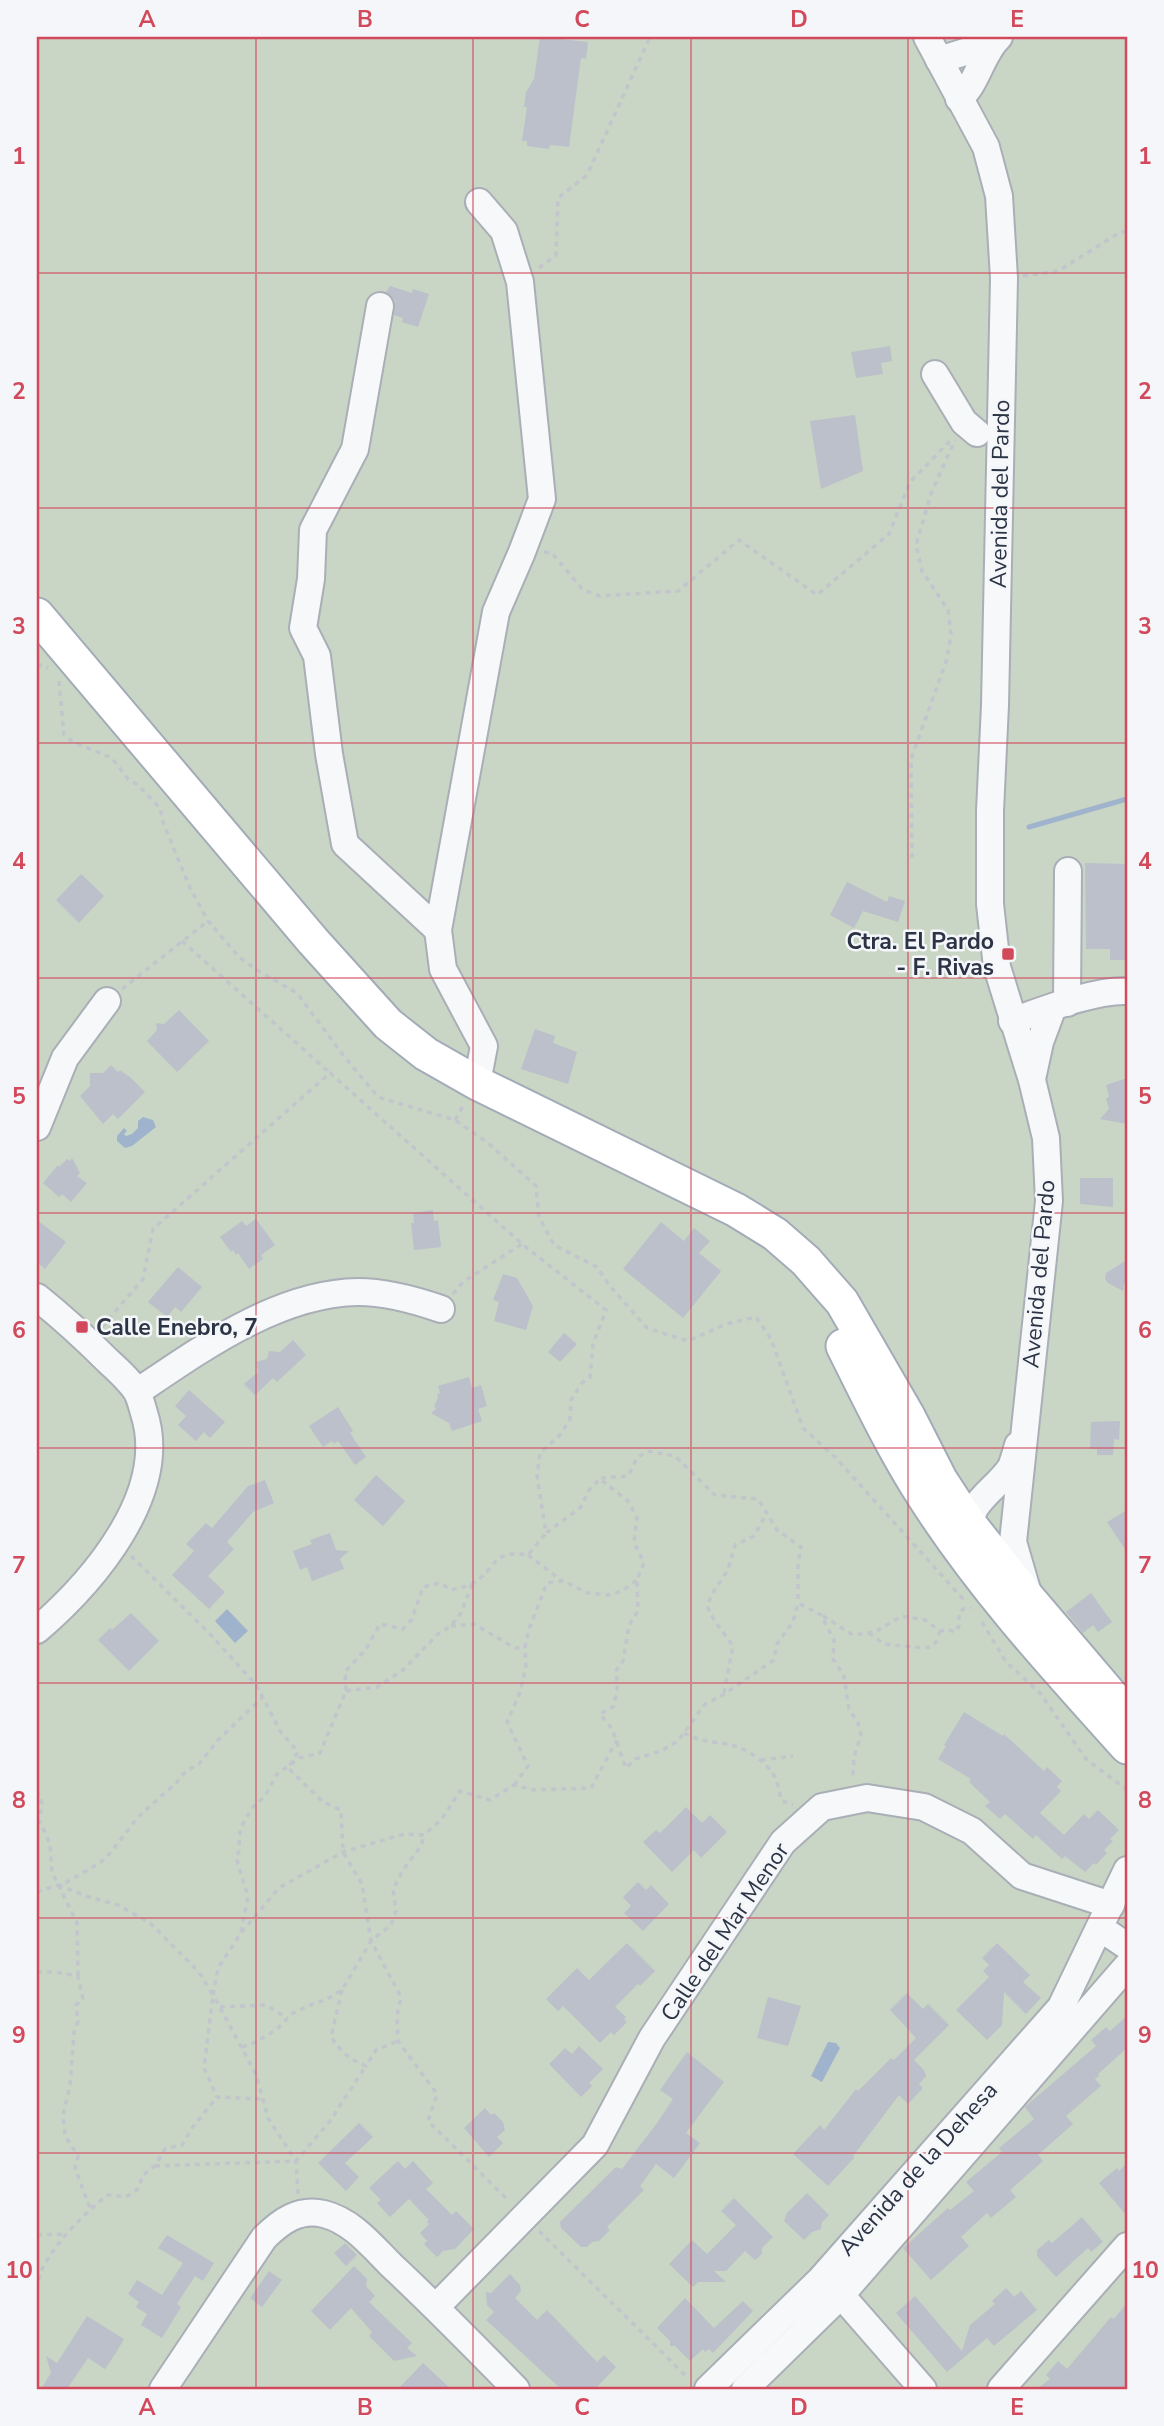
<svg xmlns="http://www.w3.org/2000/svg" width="1164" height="2426" viewBox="0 0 1164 2426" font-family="'Nunito Sans',sans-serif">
<rect width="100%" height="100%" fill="#e4e7ec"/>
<rect fill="#c9d6c5" x="37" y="37" width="1090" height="2352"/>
<g fill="#9fb4cc">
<polygon points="143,1117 153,1120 156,1127 132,1146 125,1148 117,1141 117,1136 124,1128 127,1131 124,1134 126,1136 132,1134 138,1128 138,1121"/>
<polygon points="227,1609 248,1631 235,1643 215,1621"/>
<polygon points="828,2042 836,2043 840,2048 822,2082 811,2076"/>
</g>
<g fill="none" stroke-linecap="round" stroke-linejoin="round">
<polyline stroke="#9fb4cc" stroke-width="5" points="1029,827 1127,799"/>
</g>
<g fill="#bbc0ca">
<polygon points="540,37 588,42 586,59 581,58 569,147 550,145 549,149 527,146 527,141 522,141 527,107 524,107 526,92 534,79"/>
<polygon points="390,286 412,293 413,289 429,294 418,327 402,322 403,318 394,315 395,301 386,292"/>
<polygon points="890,346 892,361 881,363 883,374 856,378 851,352"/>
<polygon points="855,415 863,471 821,489 810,421"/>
<polygon points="1085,863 1127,864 1127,960 1110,960 1110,949 1086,949"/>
<polygon points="81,874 104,896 79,923 56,900"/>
<polygon points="847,882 887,902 889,896 905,901 898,922 863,911 854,928 830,915"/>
<polygon points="179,1010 209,1041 177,1072 147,1041 157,1030 156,1023 164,1024"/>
<polygon points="535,1029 555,1036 553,1043 577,1052 568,1084 521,1069"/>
<polygon points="111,1065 118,1072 120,1070 131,1078 145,1092 118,1119 113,1114 103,1124 80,1096 90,1086 90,1073 103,1073"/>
<polygon points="1127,1078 1127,1124 1100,1119 1109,1109 1106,1098 1109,1097 1106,1085"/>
<polygon points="72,1158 80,1173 77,1176 87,1183 71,1202 62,1194 59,1197 43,1183 58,1165 59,1167 67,1159 70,1161"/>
<polygon points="1080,1178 1113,1178 1113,1207 1080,1204"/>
<polygon points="433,1210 434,1221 438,1220 441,1247 414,1250 411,1223 414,1223 413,1213"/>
<polygon points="256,1219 275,1245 261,1255 263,1259 249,1269 238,1253 236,1255 233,1250 231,1252 220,1237 242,1221 246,1226"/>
<polygon points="37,1220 66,1242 45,1269 37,1262"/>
<polygon points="661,1222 684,1241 694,1228 710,1241 699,1253 721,1271 683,1318 623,1269"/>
<polygon points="1127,1260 1127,1284 1124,1284 1123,1291 1108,1283 1105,1279 1106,1273"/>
<polygon points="178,1267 202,1287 181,1312 175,1307 167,1317 148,1302"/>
<polygon points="503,1274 517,1278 533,1306 526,1330 494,1321 499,1302 493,1300"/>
<polygon points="564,1333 577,1344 560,1362 548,1352"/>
<polygon points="293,1340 306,1355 277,1382 273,1378 255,1395 244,1384 258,1372 256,1362 267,1359 269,1351 280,1352"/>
<polygon points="469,1377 472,1388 481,1385 487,1406 478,1409 482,1421 452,1431 449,1423 431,1413 436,1409 434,1406 438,1398 437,1394 440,1393 438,1386"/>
<polygon points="189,1390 225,1422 210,1438 204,1432 196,1441 178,1425 186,1416 175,1406"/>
<polygon points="338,1407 353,1431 350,1433 366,1457 355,1465 338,1441 334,1444 332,1441 323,1447 309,1426"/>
<polygon points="1120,1421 1119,1440 1114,1439 1113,1455 1097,1455 1097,1449 1090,1449 1091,1422"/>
<polygon points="376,1475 405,1501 383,1526 354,1500"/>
<polygon points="265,1480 274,1503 253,1512 227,1542 234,1549 208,1576 225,1592 209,1609 172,1575 194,1551 186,1544 206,1523 212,1528 248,1486"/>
<polygon points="1127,1510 1127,1552 1107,1522"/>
<polygon points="330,1533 336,1550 349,1551 340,1559 344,1569 312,1581 307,1567 300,1570 293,1551 312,1544 310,1540"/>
<polygon points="1091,1593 1112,1622 1098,1632 1093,1625 1083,1633 1066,1612"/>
<polygon points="131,1613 159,1641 129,1671 98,1640 110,1628 112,1630"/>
<polygon points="964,1712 1003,1736 1004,1734 1044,1771 1047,1767 1062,1781 1057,1787 1061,1791 1040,1813 1064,1835 1084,1814 1089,1819 1098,1810 1119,1830 1110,1839 1113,1841 1104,1850 1107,1853 1096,1865 1094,1863 1085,1872 1065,1856 1062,1859 1036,1835 1033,1839 1005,1814 1000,1819 985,1806 990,1802 969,1782 971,1779 938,1759 946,1746 944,1745"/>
<polygon points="686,1807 702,1823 710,1815 727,1832 701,1858 694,1850 672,1872 643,1842 656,1830 660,1833"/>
<polygon points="638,1882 646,1890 651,1885 669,1904 643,1931 624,1913 631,1906 623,1897"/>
<polygon points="627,1943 655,1971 640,1986 638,1984 615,2007 626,2017 624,2019 627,2022 614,2035 611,2032 600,2043 563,2006 558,2011 546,1999 577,1968 589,1980"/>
<polygon points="997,1943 1030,1975 1023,1982 1041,1998 1026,2014 1004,1992 1002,2025 987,2040 956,2010 989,1977 983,1971 989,1965 982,1958"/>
<polygon points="907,1993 923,2009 928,2004 949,2025 914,2060 924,2070 926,2076 919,2084 923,2088 908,2104 899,2095 853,2156 854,2158 828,2186 793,2154 820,2125 824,2130 856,2089 858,2091 891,2058 894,2060 916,2038 890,2010"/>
<polygon points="768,1997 801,2006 788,2046 757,2038"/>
<polygon points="1127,2016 1127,2048 1098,2074 1099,2076 1095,2079 1101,2086 1066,2116 1073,2124 1038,2155 1043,2161 1010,2190 1016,2197 991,2218 987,2213 961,2237 969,2246 931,2280 903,2248 948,2208 950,2210 974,2191 966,2182 1002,2152 999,2148 1034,2119 1025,2107 1027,2105 1096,2046 1091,2040 1098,2034 1106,2027 1110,2031"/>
<polygon points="579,2046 603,2069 589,2083 592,2086 581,2097 549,2064 565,2048 572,2054"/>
<polygon points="687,2052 724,2082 686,2133 700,2143 674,2178 656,2164 640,2186 644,2190 607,2227 610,2230 599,2241 592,2242 587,2247 581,2247 561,2228 560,2222 616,2167 622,2169 657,2123 673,2099 660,2090"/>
<polygon points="485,2108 491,2115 494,2113 503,2122 505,2130 497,2137 503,2143 489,2157 464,2128"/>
<polygon points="359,2123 373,2137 345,2163 359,2177 346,2191 318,2163"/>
<polygon points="398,2161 405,2169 413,2161 433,2183 426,2189 452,2215 456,2211 474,2229 455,2249 443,2251 437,2257 424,2244 427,2241 420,2233 429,2224 427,2222 429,2220 409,2199 390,2217 377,2203 381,2200 369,2188"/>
<polygon points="1127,2163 1127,2216 1099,2183 1117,2168 1119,2171"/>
<polygon points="807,2193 829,2215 822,2222 821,2229 812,2232 804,2240 784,2221 787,2213"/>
<polygon points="734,2198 773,2237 762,2248 762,2254 755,2260 745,2251 726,2271 714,2271 726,2282 698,2282 693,2287 669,2264 692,2240 707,2254 736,2225 721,2211"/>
<polygon points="1082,2217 1103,2242 1091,2252 1088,2248 1056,2277 1037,2256 1037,2250 1049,2240 1052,2243"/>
<polygon points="167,2235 214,2263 203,2281 195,2276 177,2304 181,2307 162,2338 141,2325 147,2314 136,2307 139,2302 128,2294 137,2280 162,2295 183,2263 158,2248"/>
<polygon points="345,2243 357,2255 346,2266 334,2253"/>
<polygon points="354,2266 367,2279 366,2286 375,2296 369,2302 412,2343 407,2348 417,2356 394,2361 369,2336 372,2332 351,2308 330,2330 311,2311"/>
<polygon points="269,2271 282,2280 262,2307 250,2298"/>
<polygon points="510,2274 520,2285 521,2291 515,2298 537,2320 547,2310 597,2362 604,2355 616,2367 595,2389 561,2389 486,2320 494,2312 487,2305 486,2292 491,2293"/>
<polygon points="1006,2288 1014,2297 1021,2291 1037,2310 994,2346 987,2338 947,2372 896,2313 915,2296 962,2351 970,2325 995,2304 992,2301"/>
<polygon points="685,2298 714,2328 743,2301 753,2311 713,2353 709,2349 705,2352 703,2349 690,2361 675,2346 670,2346 670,2341 657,2328"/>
<polygon points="1127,2303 1127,2389 1037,2389 1050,2379 1046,2375 1058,2361 1067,2369 1111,2317 1114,2319"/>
<polygon points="87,2316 124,2339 117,2351 105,2369 88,2358 67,2389 41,2389 51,2373 46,2356 57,2363"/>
<polygon points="423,2363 438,2377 451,2389 398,2389"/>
</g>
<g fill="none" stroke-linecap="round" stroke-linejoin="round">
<defs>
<g id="minor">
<polyline points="927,37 986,147 999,196 1004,278 995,705 990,811 990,904 997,967 1032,1080 1046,1138 1049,1201 1013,1542 1027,1590"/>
<polyline points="939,60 991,44"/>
<path d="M959,99c19,-16 22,-45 40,-62"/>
<polyline points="380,306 355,449 313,530 311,579 303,628 317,656 329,754 345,844 438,930"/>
<polyline points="935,374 964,422 977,433"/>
<polyline points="1067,1003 1068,871"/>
<path d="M1012,1021c32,-11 82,-31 115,-30"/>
<polyline points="1032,1079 1040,1042 1053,1007"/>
<polyline points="477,1083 484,1046 443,969 438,930 496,612 522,552 542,499 520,282 504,231 479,202"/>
<polyline points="37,1127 65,1058 107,1001"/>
<path d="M37,1297c25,20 48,41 71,64 10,9 22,20 29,31 3,6 5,14 7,21 26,80 -51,169 -107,217"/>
<path d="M137,1392c64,-43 141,-99 221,-100 28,0 57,8 83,17"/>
<path d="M971,1537c-7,-35 24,-45 40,-70 3,-7 5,-15 7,-22"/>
<polyline points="1100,1928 1127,1946"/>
<polyline points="841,2295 923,2389"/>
<polyline points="436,2307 595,2145 652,2038 783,1842 822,1807 867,1798 924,1807 972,1831 1022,1876 1111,1905"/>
<path d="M163,2389l101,-151c17,-17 35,-30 60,-24 28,7 48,32 67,51 43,40 84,82 125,124"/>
<polyline points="708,2389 820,2280 1061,2007 1127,1870"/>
<polyline points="745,2389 841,2295 1127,1966"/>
<polyline points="1001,2389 1127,2246"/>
</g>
<g id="major">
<polyline points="37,615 313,941 388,1024 426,1054 477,1083 736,1210 775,1234 806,1261 842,1302 908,1416 940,1479 968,1522 1029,1599 1127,1714"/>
<path d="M843,1346c26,52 51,105 83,154 58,90 130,168 201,247"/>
</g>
</defs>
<use href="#minor" stroke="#a9aeb7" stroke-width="30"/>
<use href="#major" stroke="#a3abb8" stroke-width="37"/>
<g stroke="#c2c5cb" stroke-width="3.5" stroke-dasharray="5 5" stroke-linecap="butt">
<polyline points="539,268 556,255 558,198 587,175 650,37"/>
<polyline points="1023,276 1058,271 1119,233 1127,231"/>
<polyline points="544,552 552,553 583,590 600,596 678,591 739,540 817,595 889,534 910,482 951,440"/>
<polyline points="37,664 48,668"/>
<polyline points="59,681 64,735 73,742 112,758 128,779 138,785 160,808 163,822 190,888 208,921 239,957 257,970 297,993 343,1055 378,1097 455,1120 488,1143 536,1186 539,1217 554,1245 597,1267 609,1285 647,1328 688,1341 726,1324 756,1317 771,1339 803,1428 835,1457 964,1600"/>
<polyline points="912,858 911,759 947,659 951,634 948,610 922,571 916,545 932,491 955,440"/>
<polyline points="182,941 330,1073"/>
<polyline points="122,989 208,921"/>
<polyline points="455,1120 464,1104"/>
<polyline points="453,1294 463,1282 522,1244"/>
<polyline points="102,1327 143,1279 153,1229 330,1073 522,1244 606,1310 593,1344 590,1377 582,1383 571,1400 570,1419 561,1434 540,1453 537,1476 546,1533 581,1507 589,1490 600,1479 628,1501 637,1518 634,1542 644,1563 637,1580 638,1611 629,1625 623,1661 615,1672 618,1683 614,1706 600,1714 612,1729 626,1768 635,1759 661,1751 678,1741 705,1704 723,1695 774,1660 777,1644 793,1622 798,1603 821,1615 834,1640 833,1659 844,1676 849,1709 858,1723 861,1735 854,1757 853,1774 856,1779"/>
<polyline points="601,1478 628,1476 637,1458 647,1451 675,1456 715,1495 758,1499 777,1530 801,1547 798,1563 798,1603"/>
<polyline points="528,1555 562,1581"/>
<polyline points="131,1556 210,1634 257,1686 280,1731 298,1752 288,1768 323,1802 341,1810 343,1852 362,1884 371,1941 401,1997 397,2016 398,2041 437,2094 428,2121 509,2201"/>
<polyline points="823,1616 853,1635 875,1632 902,1616 925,1620 940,1631 949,1630 955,1632 959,1626 959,1612 965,1608 971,1608"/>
<polyline points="982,1622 1006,1662 1040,1693 1086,1759 1127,1790"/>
<polyline points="451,1626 474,1624 515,1648 525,1647"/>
<polyline points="869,1633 884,1644 924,1648 931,1647 937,1641 940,1631"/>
<polyline points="346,1691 377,1687 403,1670 438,1634 451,1626 461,1613 472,1584"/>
<polyline points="724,1693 733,1646 714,1620 707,1606 712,1594 728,1570 735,1545 754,1536 766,1514"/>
<path d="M684,1733c17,9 25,8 43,11 17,3 37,16 46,30 5,7 6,19 9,27l11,4"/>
<polyline points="761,1760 793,1756"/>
<polyline points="514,1785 528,1766 507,1722 519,1695 526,1668 525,1647 529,1629 547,1583 563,1581 588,1593 608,1595 622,1591 637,1580"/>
<polyline points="37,1790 42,1804 39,1820 50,1844 52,1872 77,1923 78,1976"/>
<polyline points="58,1885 89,1897 118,1905 150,1923 199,1972 213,1995 204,2068 217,2097 263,2099"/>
<polyline points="37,1892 67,1882 100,1863 112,1851 138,1817 176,1783 186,1771 199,1764 219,1739 262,1698"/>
<path d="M241,1932l7,-35 -12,-40 3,-6 1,-21 11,-21 14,-13 12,-22 22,-16 21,-5 26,-62 -1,-19 21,-23 14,-25 23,5 9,-10 11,-32 17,-4 11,7c7,-2 16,-3 21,-6 26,-15 18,-35 56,-29l18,-22"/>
<polyline points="37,1972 55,1972 78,1976 83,1999 76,2005 78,2021 74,2033 70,2085 63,2115 65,2136 78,2156 75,2168 90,2208"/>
<path d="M342,1990l-11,47c10,15 18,22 35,29l10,-16 22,-9"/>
<polyline points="220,2007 266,2005 287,2018"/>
<polyline points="242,2047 256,2042 277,2029 293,2013 317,2002 324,2001 342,1990 371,1941 391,1925 396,1911 393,1889 403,1870 421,1846 424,1835"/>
<polyline points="155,2166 296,2161 330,2121 366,2066"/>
<polyline points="298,2194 296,2161 268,2118 256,2074 213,1995 218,1968 241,1933 279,1888 343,1852 404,1834 424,1835 441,1820 460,1791 490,1800 514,1785 534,1790 591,1788 617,1740"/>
<polyline points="539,2231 688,2378"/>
<polyline points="37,2235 67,2234"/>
<path d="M37,2290c1,-7 2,-15 5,-21 13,-26 44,-58 66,-74l18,2 12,-8 5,-14 12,-9 10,-17 17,-4 10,-17 25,-31"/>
</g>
<use href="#minor" stroke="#f7f8fa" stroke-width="26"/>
<use href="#major" stroke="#fff" stroke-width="33"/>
</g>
<path fill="none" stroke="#d1495b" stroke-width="2" stroke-opacity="0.55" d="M256,37v2352M473,37v2352M691,37v2352M908,37v2352M37,273h1090M37,508h1090M37,743h1090M37,978h1090M37,1213h1090M37,1448h1090M37,1683h1090M37,1918h1090M37,2153h1090"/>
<g fill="#d1495b" stroke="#f4f6f9" stroke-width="2.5">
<rect x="1001" y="947" width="14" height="14" rx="3.5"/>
<rect x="75" y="1320" width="14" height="14" rx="3.5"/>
</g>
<g text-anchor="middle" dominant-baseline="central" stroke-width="5" stroke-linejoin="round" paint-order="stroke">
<g font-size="23" fill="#2b3445" stroke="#f4f6f9">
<text transform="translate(1000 494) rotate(-89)">Avenida del Pardo</text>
<text transform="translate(1039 1274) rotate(-85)">Avenida del Pardo</text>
<text transform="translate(725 1932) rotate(-56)">Calle del Mar Menor</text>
<text transform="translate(918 2169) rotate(-48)">Avenida de la Dehesa</text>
</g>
<g font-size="23" font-weight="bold" fill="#2b3445" stroke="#f4f6f9" text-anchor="end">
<text x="994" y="941">Ctra. El Pardo<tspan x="994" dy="26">- F. Rivas</tspan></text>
<text x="96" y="1327" text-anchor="start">Calle Enebro, 7</text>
</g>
</g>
<rect width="1164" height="2426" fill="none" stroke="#f4f6f9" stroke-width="77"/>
<rect x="38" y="38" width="1088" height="2350" fill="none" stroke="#d1495b" stroke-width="2.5"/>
<g font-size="23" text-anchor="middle" font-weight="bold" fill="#d1495b">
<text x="147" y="27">A</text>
<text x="365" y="27">B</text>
<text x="582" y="27">C</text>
<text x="799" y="27">D</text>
<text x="1017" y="27">E</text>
<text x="19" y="164">1</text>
<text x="1145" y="164">1</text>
<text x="19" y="399">2</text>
<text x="1145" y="399">2</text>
<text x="19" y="634">3</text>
<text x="1145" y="634">3</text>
<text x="19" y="869">4</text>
<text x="1145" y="869">4</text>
<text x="19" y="1104">5</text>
<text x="1145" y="1104">5</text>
<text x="19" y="1338">6</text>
<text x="1145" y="1338">6</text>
<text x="19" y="1573">7</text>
<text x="1145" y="1573">7</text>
<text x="19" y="1808">8</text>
<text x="1145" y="1808">8</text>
<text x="19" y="2043">9</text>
<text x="1145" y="2043">9</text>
<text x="19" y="2278">10</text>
<text x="1145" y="2278">10</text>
<text x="147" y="2415">A</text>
<text x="365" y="2415">B</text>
<text x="582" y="2415">C</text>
<text x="799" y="2415">D</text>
<text x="1017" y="2415">E</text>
</g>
</svg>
